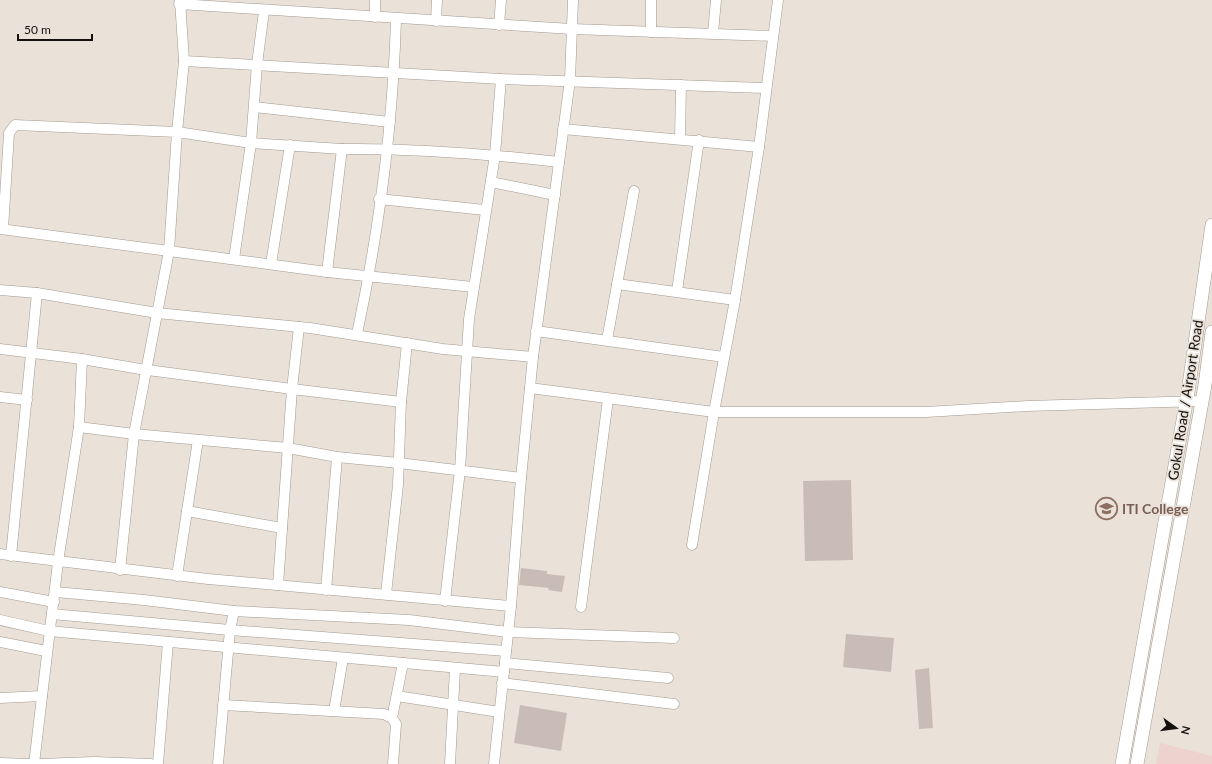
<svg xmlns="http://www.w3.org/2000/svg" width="1212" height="764" viewBox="0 0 1212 764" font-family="Lato,sans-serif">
<rect width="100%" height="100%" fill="#eae1d8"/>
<polygon fill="#edd2ce" points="1160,743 1212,756 1212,764 1156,764"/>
<g fill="#c9bcb7">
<polygon points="851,480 853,560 805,561 803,481"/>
<polygon points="521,568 547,571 547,574 565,576 562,592 548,590 549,588 519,585"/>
<polygon points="846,634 894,638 891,672 843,667"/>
<polygon points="929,668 933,728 919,729 915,670"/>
<polygon points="520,705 567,713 561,751 514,743"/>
</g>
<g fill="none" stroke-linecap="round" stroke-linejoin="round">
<defs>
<g id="minor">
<polyline points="180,0 184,61 177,132 251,143 342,149 327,272"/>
<polyline points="179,4 572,29 773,36"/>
<polyline points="375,17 375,0"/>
<polyline points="436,21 437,0"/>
<polyline points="499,25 501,0"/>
<polyline points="651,32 651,0"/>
<polyline points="713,33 716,0"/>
<polyline points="184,61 501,79 765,88"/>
<polyline points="254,107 390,122"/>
<polyline points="563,129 759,147"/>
<polyline points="680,139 681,85"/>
<path d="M342,149c73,-1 145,5 217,13"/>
<polyline points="491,182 555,195"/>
<polyline points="379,199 485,210"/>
<polyline points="0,229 169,251 177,132 15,125 9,133 3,229"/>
<polyline points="234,259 251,143 257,64 264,11"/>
<polyline points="271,264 290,145"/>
<polyline points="617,284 735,300 714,412 692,545"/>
<polyline points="0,290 37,293 157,313 310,328 443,349 533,357"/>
<polyline points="677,291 699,140"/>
<polyline points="735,300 759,147 778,0"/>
<polyline points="536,331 724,357"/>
<path d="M357,334c22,-103 36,-209 39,-315"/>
<polyline points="607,340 634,191"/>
<polyline points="0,349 82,359 140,369 292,389 401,402"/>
<polyline points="530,388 714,412 926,412 1027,406 1202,401"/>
<polyline points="0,397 27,400"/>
<polyline points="79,427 134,434 288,448 337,457 399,463 521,478"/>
<polyline points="187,511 282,528"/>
<polyline points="0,554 208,579 511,606"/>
<polyline points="11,556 37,293"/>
<polyline points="120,570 134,434 169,251 327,272 473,287"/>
<polyline points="177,576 198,440"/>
<polyline points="278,585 292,389 299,327"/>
<polyline points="326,590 337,457"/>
<polyline points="0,592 54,602"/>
<polyline points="56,592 144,600 234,611 409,620 508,632 674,638"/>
<polyline points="386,594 398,485 401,402 407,343"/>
<polyline points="445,601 460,470 469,319 495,155 501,79"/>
<polyline points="581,607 608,399"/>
<polyline points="52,614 230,630 506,651"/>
<polyline points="0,620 49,631 504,672"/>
<polyline points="0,642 46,651"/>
<polyline points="505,663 668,678"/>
<polyline points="502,683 674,704"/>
<polyline points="397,696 499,712"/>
<polyline points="0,698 42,696"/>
<polyline points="223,705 384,714 392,718 396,724 393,764"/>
<polyline points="334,711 343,658"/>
<polyline points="392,718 403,663"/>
<polyline points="0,763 29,764"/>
<polyline points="34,764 58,562 79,427 82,359"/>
<polyline points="40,764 94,762 151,764"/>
<polyline points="158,764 168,642"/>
<polyline points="218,764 230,630 234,611"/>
<polyline points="450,764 455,669"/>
<polyline points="494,764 511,606 521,478 533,357 570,80 573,0"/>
</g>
<g id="major">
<polyline points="1122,764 1188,392 1212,225"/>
<polyline points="1137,764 1205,385 1212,332"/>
</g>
</defs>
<use href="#minor" stroke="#a29a91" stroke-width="11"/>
<use href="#major" stroke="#a29a91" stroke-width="14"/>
<use href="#minor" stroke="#fff" stroke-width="10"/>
<use href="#major" stroke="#fff" stroke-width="13"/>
</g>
<defs>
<symbol id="university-ring" viewBox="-11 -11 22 22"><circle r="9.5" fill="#eae1d8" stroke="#8d6e63" stroke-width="1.5"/><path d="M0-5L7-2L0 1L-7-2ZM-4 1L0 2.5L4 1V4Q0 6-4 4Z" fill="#8d6e63"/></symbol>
</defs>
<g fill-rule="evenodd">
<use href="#university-ring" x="1094" y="496" width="25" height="25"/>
</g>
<g text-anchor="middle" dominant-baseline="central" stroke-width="3.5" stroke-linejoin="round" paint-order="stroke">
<g font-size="14" fill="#13100d" stroke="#eae1d8">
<text transform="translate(1185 400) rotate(-81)">Gokul Road / Airport Road</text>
</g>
<g font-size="14" font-weight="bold" fill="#785e54" stroke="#eae1d8" text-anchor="start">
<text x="1122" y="508">ITI College</text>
</g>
</g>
<g transform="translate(1176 728) rotate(104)" stroke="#eae1d8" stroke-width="3" paint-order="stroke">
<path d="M0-3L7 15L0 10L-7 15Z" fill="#13100d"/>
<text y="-6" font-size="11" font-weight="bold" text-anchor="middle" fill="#13100d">N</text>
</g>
<path d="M18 34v6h74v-6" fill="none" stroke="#13100d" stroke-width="2"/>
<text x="24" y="34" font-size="12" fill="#13100d" stroke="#eae1d8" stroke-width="3" paint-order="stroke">50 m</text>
</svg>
